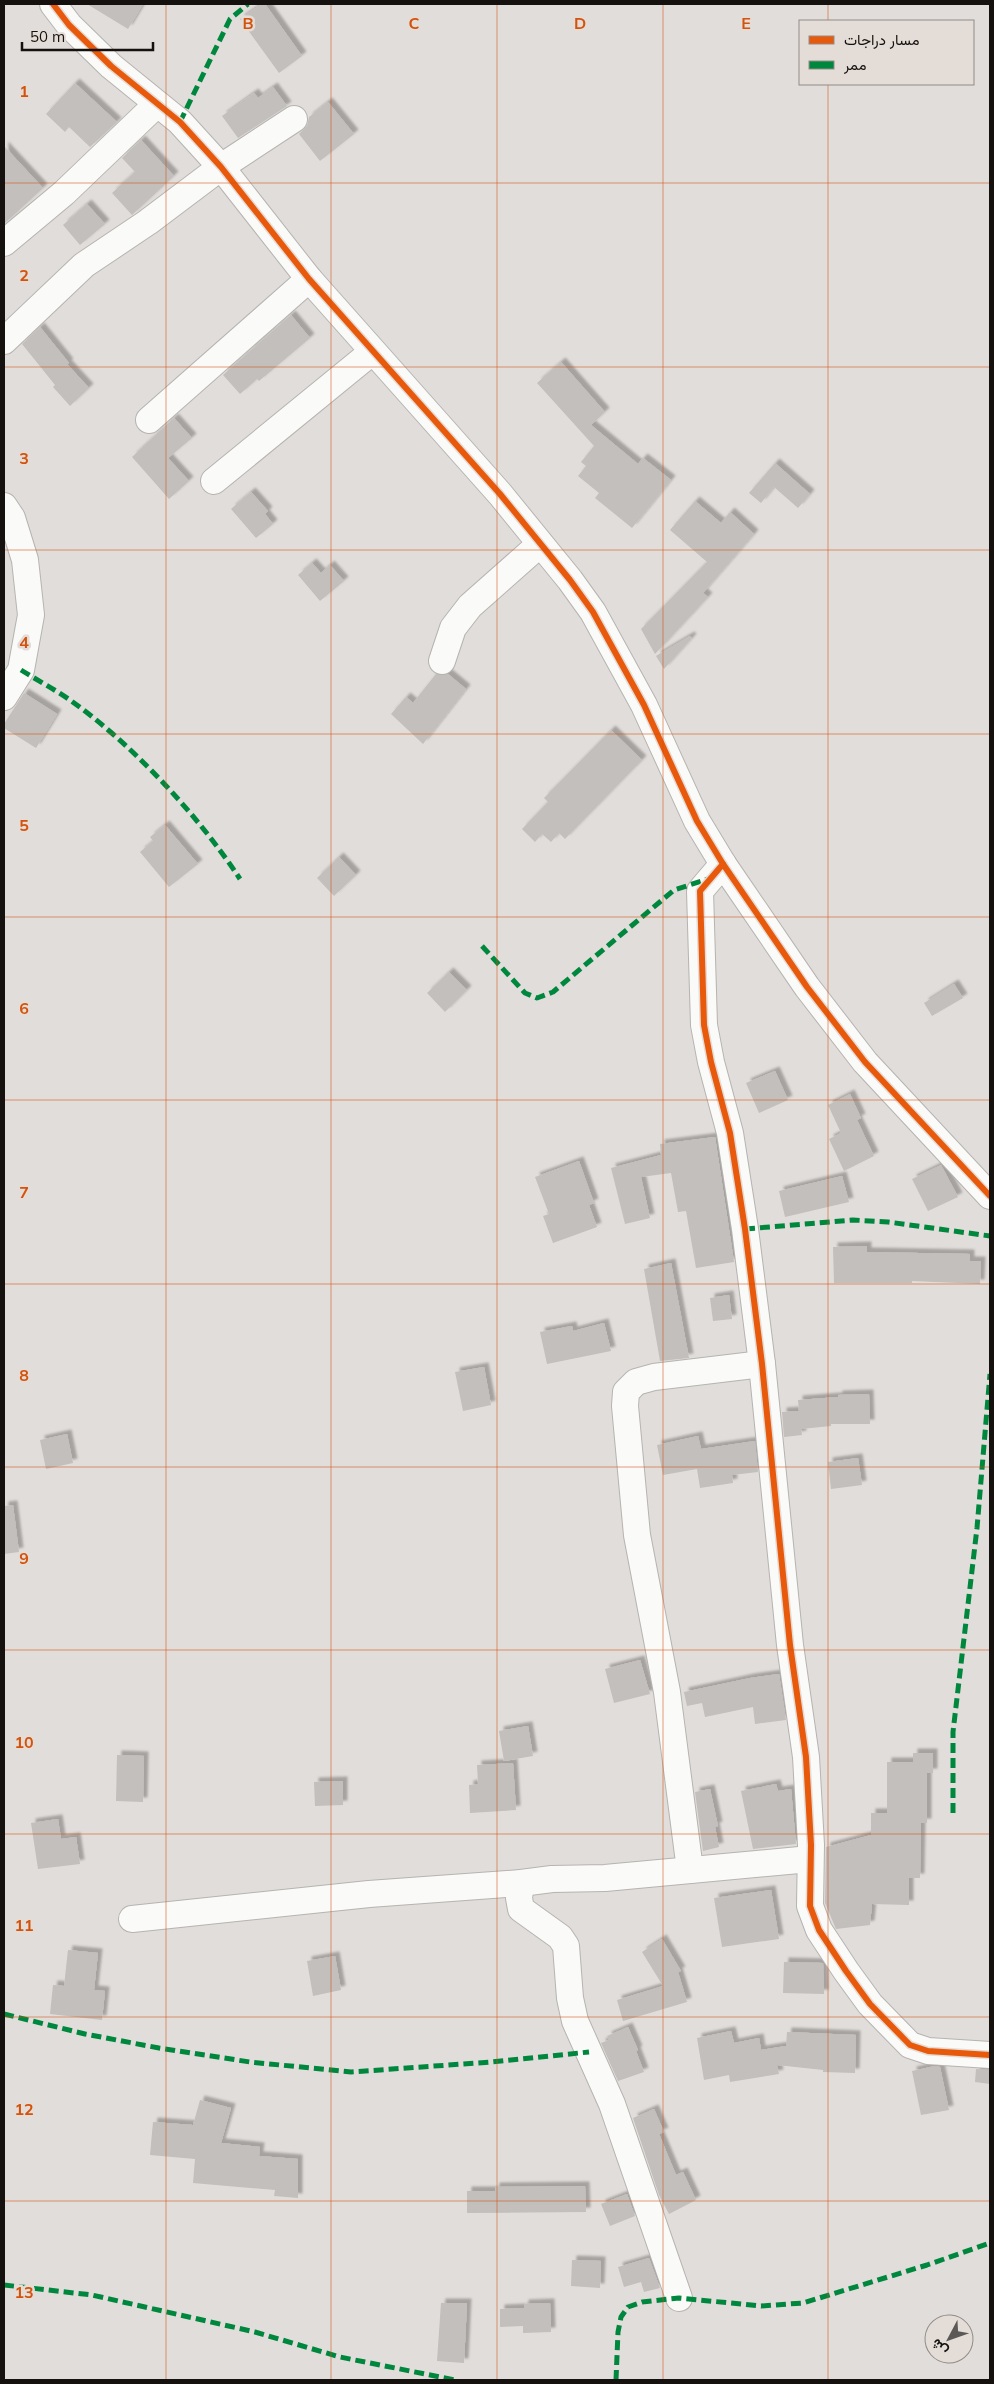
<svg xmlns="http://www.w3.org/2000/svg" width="994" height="2384" viewBox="0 0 994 2384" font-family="Mulish,Vazirmatn,sans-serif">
<defs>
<filter id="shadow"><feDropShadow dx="4.5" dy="-4.5" stdDeviation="1" flood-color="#0004"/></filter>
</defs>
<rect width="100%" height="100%" fill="#e1ddda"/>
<g fill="#c2bfbc" filter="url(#shadow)">
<polygon points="87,4 143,4 128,29"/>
<polygon points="262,4 265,4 302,56 279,73 240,19"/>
<polygon points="75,83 117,122 90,147 69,127 65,132 46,114"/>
<polygon points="273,87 287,106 238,138 222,116 254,93 258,98"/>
<polygon points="328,102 354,134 320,161 299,134 307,126 309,117"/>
<polygon points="141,140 174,176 132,215 112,193 135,172 122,158"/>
<polygon points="4,146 43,188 4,224"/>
<polygon points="87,204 105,224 80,245 63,225"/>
<polygon points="291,315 310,338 259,381 257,379 240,394 223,375"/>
<polygon points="40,327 69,363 67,364 89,388 70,406 53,387 55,385 22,344"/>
<polygon points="561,362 605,412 591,425 638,464 643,458 671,480 632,528 595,498 599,493 578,476 586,466 581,462 594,446 537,383"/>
<polygon points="174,418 192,438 168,458 189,481 169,499 132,457"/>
<polygon points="775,463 810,494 798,508 774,487 761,503 749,493"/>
<polygon points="251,492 268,511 265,514 273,524 256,538 231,509"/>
<polygon points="695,501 721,523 730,512 754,534 703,593 708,597 655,654 641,629 707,562 670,530"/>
<polygon points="312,563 321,573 330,565 344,581 320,601 298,575"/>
<polygon points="690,636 692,638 664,669 656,656"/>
<polygon points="436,674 448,674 466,689 423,744 391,714 406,697 413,703"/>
<polygon points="24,693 57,714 36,748 4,728 4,724"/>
<polygon points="611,730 642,760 565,839 559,833 551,842 542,834 535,842 522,829 548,802 544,798"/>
<polygon points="165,825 198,864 169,887 140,852 153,841 150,837"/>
<polygon points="339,857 356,875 334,896 317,878"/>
<polygon points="449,972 467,990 445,1012 427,993"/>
<polygon points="954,984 963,998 932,1016 924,1003"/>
<polygon points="775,1071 788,1100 759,1113 746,1083"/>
<polygon points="850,1094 861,1118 857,1120 874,1156 844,1171 829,1139 841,1133 828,1105"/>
<polygon points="715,1137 734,1262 696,1268 686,1211 678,1212 671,1173 641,1177 650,1218 625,1224 611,1168 661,1155 660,1144"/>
<polygon points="579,1161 594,1203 589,1205 597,1227 553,1243 543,1216 549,1214 535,1177"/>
<polygon points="941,1165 958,1197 928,1211 912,1179"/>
<polygon points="842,1176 849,1202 785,1217 779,1191"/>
<polygon points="867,1246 867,1252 970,1254 970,1261 981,1261 980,1284 912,1281 912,1283 834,1283 833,1247"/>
<polygon points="671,1263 689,1358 660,1361 644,1269"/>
<polygon points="729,1295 732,1319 713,1321 710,1298"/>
<polygon points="604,1323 611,1351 547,1364 540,1332 572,1326 573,1331"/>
<polygon points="484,1367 491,1405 463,1411 455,1372"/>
<polygon points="869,1394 870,1424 831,1424 831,1426 801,1429 802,1435 784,1437 782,1412 799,1411 798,1400 838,1397 838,1395"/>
<polygon points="67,1434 73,1463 46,1469 40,1440"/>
<polygon points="698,1436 701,1449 755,1441 758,1472 732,1475 733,1483 700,1488 697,1469 663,1475 657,1445"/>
<polygon points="858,1458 862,1485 831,1489 828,1462"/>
<polygon points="13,1505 19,1552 4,1554 4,1506"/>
<polygon points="640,1660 650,1694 614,1703 605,1669"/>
<polygon points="779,1674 786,1720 755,1724 753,1707 705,1717 702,1703 687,1706 684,1692 750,1678"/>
<polygon points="528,1726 533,1756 504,1761 499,1731"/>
<polygon points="913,1753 933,1753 933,1773 927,1773 927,1823 921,1823 920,1878 909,1878 909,1905 872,1904 870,1925 836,1929 825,1903 826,1847 871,1835 871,1813 887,1813 887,1762 913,1762"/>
<polygon points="117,1755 144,1756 143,1802 116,1801"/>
<polygon points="513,1763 516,1810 470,1813 469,1785 478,1784 477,1765"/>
<polygon points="343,1781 343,1805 315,1806 314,1782"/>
<polygon points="776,1784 778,1791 791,1789 796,1844 753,1849 741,1791"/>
<polygon points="710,1789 718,1826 715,1827 719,1847 703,1851 695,1792"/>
<polygon points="58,1819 61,1839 76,1837 80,1864 38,1869 31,1823"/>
<polygon points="771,1890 779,1939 722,1947 714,1898"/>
<polygon points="662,1939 681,1971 678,1972 687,2002 623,2021 617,2000 663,1986 642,1952"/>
<polygon points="68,1950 98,1953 94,1990 105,1991 102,2020 50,2014 53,1985 64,1986"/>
<polygon points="335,1956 341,1990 313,1996 307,1961"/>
<polygon points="784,1962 823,1963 824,1994 783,1993"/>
<polygon points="628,2027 638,2050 636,2051 644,2072 618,2081 601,2043 609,2040 607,2036"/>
<polygon points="731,2031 734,2043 759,2038 761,2050 786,2046 787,2032 856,2035 855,2073 823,2072 823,2070 777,2065 779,2074 730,2082 729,2075 704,2080 697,2038"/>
<polygon points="935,2066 940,2067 949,2110 921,2115 912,2071"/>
<polygon points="976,2069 990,2070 990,2084 975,2082"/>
<polygon points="200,2100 231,2108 221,2143 260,2147 259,2156 298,2159 298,2198 274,2196 275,2190 193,2183 195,2159 150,2155 153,2122 193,2125"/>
<polygon points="654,2109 664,2132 659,2134 676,2175 683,2172 696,2200 669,2214 659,2195 633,2118"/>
<polygon points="585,2186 586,2212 467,2213 467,2191 495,2191 495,2187"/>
<polygon points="627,2194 635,2216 610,2226 601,2204"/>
<polygon points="649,2258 660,2288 644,2292 641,2282 624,2287 618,2267"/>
<polygon points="572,2260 601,2261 600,2288 571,2286"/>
<polygon points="441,2303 467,2303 464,2363 437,2361"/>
<polygon points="550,2303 551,2332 523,2333 523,2326 500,2327 500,2309 524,2308 524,2304"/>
</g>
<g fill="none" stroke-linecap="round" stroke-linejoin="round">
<defs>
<g id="minor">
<polyline points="53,4 69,25 111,66 180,122 221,167 309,279 500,494 570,580 593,612 644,705 697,821 723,864 807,987 865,1062 990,1196"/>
<polyline points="4,243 64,193 157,104"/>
<polyline points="4,341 84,265 148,222 221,167 294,119"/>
<polyline points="149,420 309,279"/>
<polyline points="214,481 372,352"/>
<polyline points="4,506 12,518 25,560 31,615 21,670 4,697"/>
<polyline points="442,661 453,628 470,606 540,544"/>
<polyline points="723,864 700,891 704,1025 711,1062 730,1133 745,1229 762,1364 790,1645 806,1757 811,1845 810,1906 819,1930 846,1971 870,2004 910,2045 928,2051 990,2055"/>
<polyline points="690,1870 667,1692 637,1535 625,1406 626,1392 636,1382 654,1377 762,1364"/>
<polyline points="521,1883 519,1898 521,1909 560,1937 566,1946 570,1998 575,2021 612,2104 679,2298"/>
<polyline points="132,1919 369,1894 521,1883 552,1879 605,1878 810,1859"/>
</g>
</defs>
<use href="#minor" stroke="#b6b3b0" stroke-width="28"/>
<use href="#minor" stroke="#fafaf9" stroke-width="26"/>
<g stroke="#00873e" stroke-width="5" stroke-dasharray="10 5" stroke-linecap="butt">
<polyline points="180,122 230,19 248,4"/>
<path d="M21,670c16,10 33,19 49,30 62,44 128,115 170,179"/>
<polyline points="482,946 525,993 537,998 553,992 674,890 708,879"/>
<polyline points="745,1229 853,1220 888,1222 990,1236"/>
<polyline points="953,1813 953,1732 977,1528 990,1374"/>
<polyline points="4,2014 85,2034 159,2048 250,2062 351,2072 491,2062 589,2052"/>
<polyline points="4,2285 92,2295 255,2332 340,2357 455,2380"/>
<polyline points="616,2380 618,2332 621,2317 628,2307 642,2302 679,2298 761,2306 803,2303 927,2265 990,2243"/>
</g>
<defs>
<g id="cycleway">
<polyline points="53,4 69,25 111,66 180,122 221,167 309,279 500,494 570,580 593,612 644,705 697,821 723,864 807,987 865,1062 990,1196"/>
<polyline points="723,864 700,891 704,1025 711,1062 730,1133 745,1229 762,1364 790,1645 806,1757 811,1845 810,1906 819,1930 846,1971 870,2004 910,2045 928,2051 990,2055"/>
</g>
</defs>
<use href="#cycleway" stroke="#e4ddd7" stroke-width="9"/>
<use href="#cycleway" stroke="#e8590c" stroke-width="6"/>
</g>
<path fill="none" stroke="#d3520c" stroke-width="1" stroke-opacity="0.55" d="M166,4v2376M331,4v2376M497,4v2376M663,4v2376M828,4v17M828,84v2296M4,183h986M4,367h986M4,550h986M4,734h986M4,917h986M4,1100h986M4,1284h986M4,1467h986M4,1650h986M4,1834h986M4,2017h986M4,2201h986"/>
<g font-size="16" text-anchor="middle" font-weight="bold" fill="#d3520c" stroke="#e4ddd7" stroke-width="5" stroke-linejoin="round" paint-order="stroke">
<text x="248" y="29">B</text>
<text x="414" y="29">C</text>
<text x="580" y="29">D</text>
<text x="746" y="29">E</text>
<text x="24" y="97">1</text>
<text x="24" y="281">2</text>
<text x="24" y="464">3</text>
<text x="24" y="648">4</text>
<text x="24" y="831">5</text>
<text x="24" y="1014">6</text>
<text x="24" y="1198">7</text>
<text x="24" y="1381">8</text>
<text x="24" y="1564">9</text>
<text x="24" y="1748">10</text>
<text x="24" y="1931">11</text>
<text x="24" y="2115">12</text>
<text x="24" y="2298">13</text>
</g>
<rect width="994" height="2384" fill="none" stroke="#14110f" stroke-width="10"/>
<rect x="799" y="20" width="175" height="65" fill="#e4ddd7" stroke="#918b87"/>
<rect x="809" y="36" width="25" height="8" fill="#e8590c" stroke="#918b87"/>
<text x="844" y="45" font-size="15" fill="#14110f">مسار دراجات</text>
<rect x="809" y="61" width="25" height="8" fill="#00873e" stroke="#918b87"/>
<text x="844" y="70" font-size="15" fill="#14110f">ممر</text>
<g transform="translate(949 2339) rotate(229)"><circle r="24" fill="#e4ddd7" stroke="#918b87"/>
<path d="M0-4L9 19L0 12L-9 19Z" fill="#5c5856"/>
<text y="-8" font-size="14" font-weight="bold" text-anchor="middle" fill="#14110f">ش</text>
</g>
<path d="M22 42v8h131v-8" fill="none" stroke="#14110f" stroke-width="2.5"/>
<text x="30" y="42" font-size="15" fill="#14110f" stroke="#e4ddd7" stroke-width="4" paint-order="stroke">50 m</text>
</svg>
